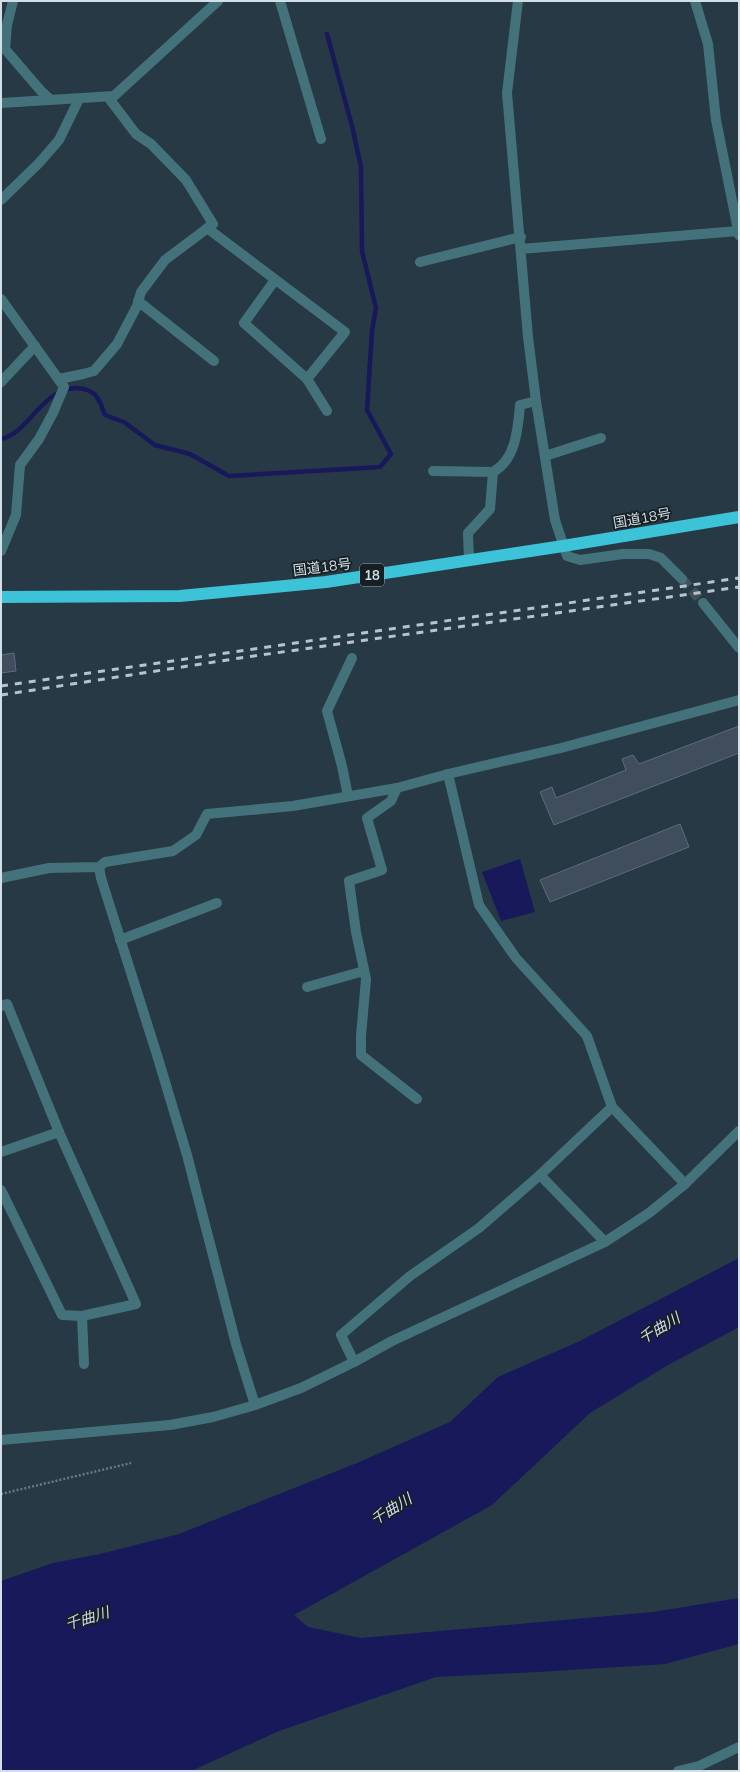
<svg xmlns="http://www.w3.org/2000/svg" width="740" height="1772" viewBox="0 0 740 1772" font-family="Mulish,'Noto Sans JP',sans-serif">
<rect width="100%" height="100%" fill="#263944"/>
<g fill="#18195b">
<polygon points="520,859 535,912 501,921 482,872"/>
<polygon points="739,1258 739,1327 668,1365 590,1413 492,1505 294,1615 308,1627 361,1638 653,1612 739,1598 739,1644 665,1664 538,1672 436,1677 279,1731 191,1771 1,1771 1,1581 53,1563 100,1554 179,1534 357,1463 450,1422 498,1377 580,1341"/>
</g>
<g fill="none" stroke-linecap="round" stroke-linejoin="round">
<path stroke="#18195b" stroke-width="4.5" d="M1,439c27,-5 41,-51 76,-51 19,1 22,11 28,27l19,7 31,23 35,9 39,22 151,-9 11,-13 -24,-44 5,-79 4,-23 -14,-57 -1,-84 -9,-41 -25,-92"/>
</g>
<g fill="#404d5d" stroke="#5d6b7b">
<polygon points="14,653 16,671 1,673 1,655"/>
<polygon points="739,726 739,753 554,825 540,792 552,787 556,798 626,770 622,759 633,755 639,764"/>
<polygon points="680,824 689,847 550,902 540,880"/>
</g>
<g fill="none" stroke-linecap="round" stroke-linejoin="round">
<polyline stroke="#40525c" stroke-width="10" stroke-dasharray="10 5" stroke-linecap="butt" points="682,579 703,603"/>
<polyline stroke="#697982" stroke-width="2.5" stroke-dasharray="2 2" stroke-linecap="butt" points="1,1494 131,1463"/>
<g stroke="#44727a" stroke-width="10">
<polyline points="13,1 7,25 5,49 41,91 51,100"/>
<polyline points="280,1 321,139"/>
<polyline points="518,1 507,93 528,337 536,401 555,520 567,556 580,560 623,554 649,554 661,558 682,579"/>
<polyline points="695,1 708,44 716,120 739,235"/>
<polyline points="1,103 114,96 218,1"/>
<polyline points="1,200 39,163 59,140 79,99"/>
<polyline points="207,228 345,332 307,379"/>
<polyline points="521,249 738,231"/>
<polyline points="420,262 521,237"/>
<polyline points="275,280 244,323 307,379 327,411"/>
<polyline points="1,299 64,387 53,413 39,439 20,465 16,515 1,551"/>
<polyline points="138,301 214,361"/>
<polyline points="59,379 83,374 94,371 117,344 137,306 141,292 165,260 213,224 186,180 151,144 136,134 108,97"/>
<polyline points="1,382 35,346"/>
<polyline points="545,456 601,438"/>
<path d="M433,471l60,1c23,-12 25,-44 27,-67l16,-4"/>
<polyline points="469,561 468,533 490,509 493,472"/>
<polyline points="703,603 739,648"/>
<polyline points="448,774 479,905 516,958 587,1036 612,1107"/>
<polyline points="397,788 391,801 367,818 382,870 349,881 356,932 366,979 361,1036 361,1055 417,1099"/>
<polyline points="348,796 342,766 327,711 352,658"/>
<polyline points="99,867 101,878 157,1055 187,1155 236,1344 255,1405"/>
<polyline points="1,878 49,868 99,867 105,862 173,851 196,835 207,814 293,806 397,788 448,774 561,748 739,700"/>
<polyline points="120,940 217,903"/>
<polyline points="307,987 364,971"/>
<polyline points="1,1006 7,1004 59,1132 136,1304 82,1316 62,1315 1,1190"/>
<polyline points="1,1152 59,1132"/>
<polyline points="540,1175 612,1107 685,1184"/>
<polyline points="82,1316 84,1364"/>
<polyline points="354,1362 341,1335 410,1276 479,1228 540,1175 605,1242"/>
<polyline points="1,1440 170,1425 213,1417 255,1405 301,1388 354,1362 392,1341 605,1242 649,1213 685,1184 739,1131"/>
<polyline points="678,1771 699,1766 739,1747"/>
</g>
<polyline stroke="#3dc3d8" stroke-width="12" points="1,597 180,596 326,582 563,546 739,517"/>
<g stroke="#b7c4cc" stroke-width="3" stroke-dasharray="7 7" stroke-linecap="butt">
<polyline points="1,686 739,578"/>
<polyline points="1,695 240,658 739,587"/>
</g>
</g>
<g text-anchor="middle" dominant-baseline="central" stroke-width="3.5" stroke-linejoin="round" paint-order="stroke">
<rect fill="#161f24" stroke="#9aa5ac" stroke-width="1" x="360" y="564" width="24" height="22" rx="3"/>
<g font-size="13" font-weight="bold" fill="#d3dfe6">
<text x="372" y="575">18</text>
</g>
<g font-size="14" fill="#d3dfe6" stroke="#161f24">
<text transform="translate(642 518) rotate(-10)">国道18号</text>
<text transform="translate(322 567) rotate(-7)">国道18号</text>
</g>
<g font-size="15" font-style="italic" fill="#d2d7ec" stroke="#161f24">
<text transform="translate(659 1328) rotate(-31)">千曲川</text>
<text transform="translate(391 1509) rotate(-32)">千曲川</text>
<text transform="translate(87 1618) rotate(-17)">千曲川</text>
</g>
</g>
<rect width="740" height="1772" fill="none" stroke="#d3dfe6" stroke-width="4"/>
</svg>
